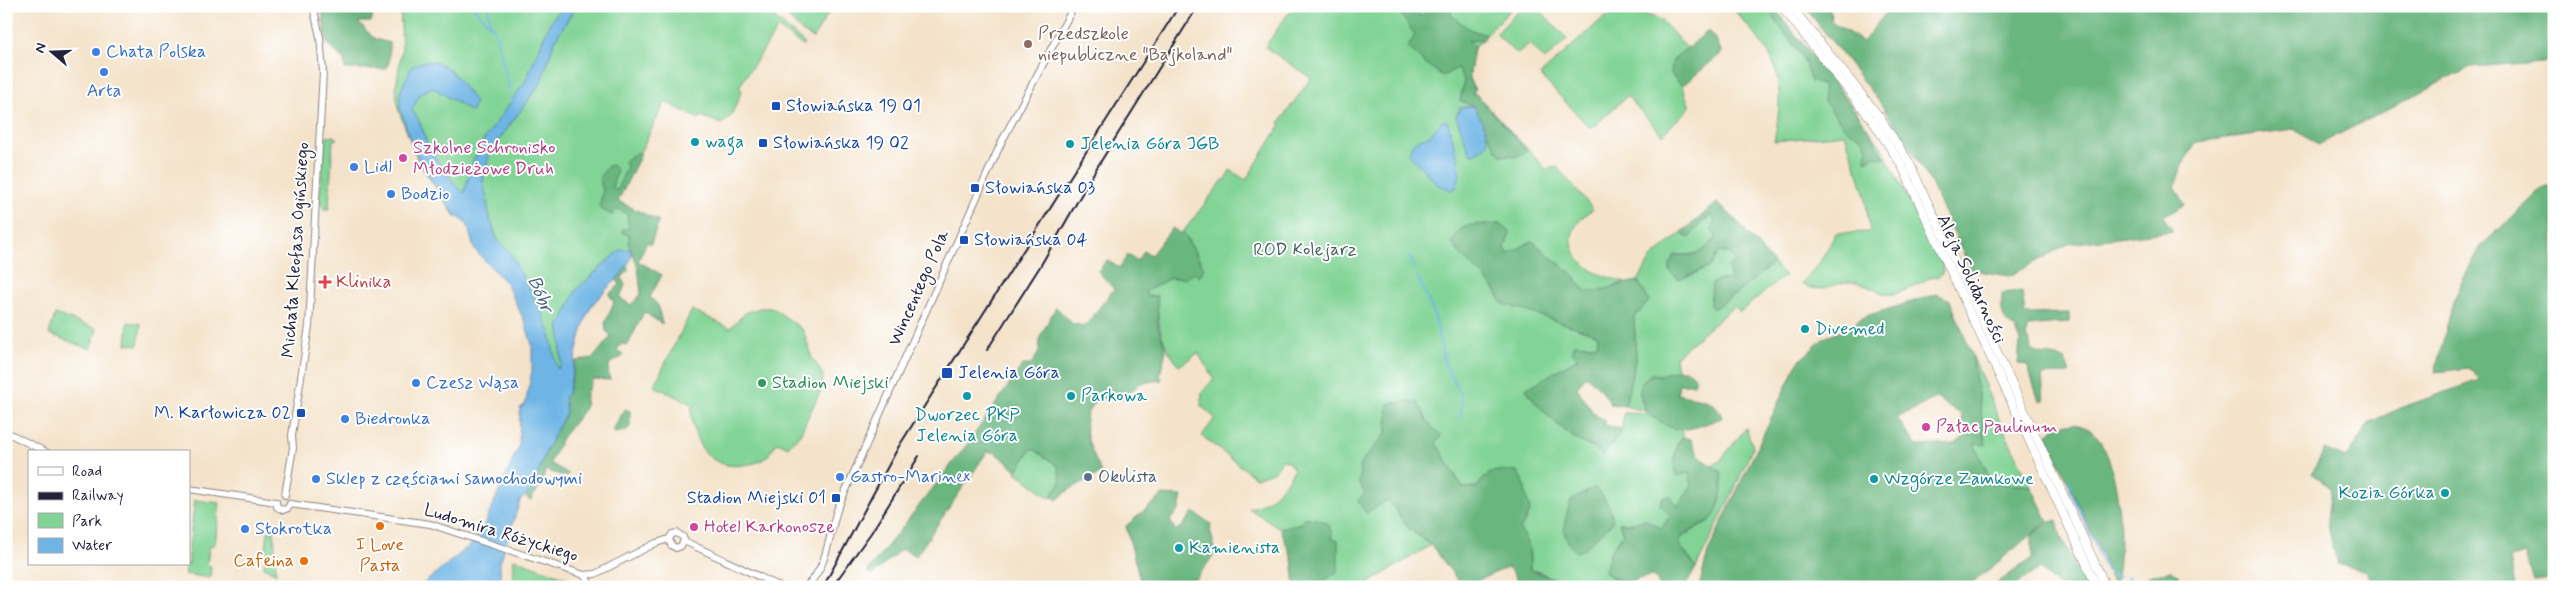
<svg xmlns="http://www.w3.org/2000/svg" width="2560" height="593" viewBox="0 0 2560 593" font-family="Mynerve,sans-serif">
<rect width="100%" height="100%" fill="#fff"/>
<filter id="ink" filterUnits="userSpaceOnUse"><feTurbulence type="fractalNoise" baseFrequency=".02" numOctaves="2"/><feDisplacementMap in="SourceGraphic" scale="10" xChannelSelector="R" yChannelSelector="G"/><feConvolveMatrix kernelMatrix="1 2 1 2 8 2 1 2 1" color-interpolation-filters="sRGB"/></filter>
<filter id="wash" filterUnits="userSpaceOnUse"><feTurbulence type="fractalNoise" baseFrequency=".0096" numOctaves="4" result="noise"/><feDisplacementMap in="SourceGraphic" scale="20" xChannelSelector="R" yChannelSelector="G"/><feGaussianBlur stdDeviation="1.12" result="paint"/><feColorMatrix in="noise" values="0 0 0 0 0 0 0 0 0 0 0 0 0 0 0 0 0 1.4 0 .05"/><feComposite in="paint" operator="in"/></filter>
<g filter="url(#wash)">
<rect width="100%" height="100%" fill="#f4e3ca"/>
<g fill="#82d496" stroke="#527b68">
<polygon points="400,6 563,6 550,23 525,82 478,151 456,218 418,161 398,109 396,87 402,48"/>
<polygon points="576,6 770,6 776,19 804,43 803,46 778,28 739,87 742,90 731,116 722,124 701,116 699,119 665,102 614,205 629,214 632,252 620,250 593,274 560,325 561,363 559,368 557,368 510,254 497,239 490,219 483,181 485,167 490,152 540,84 555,40"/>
<polygon points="794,6 833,6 813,38 802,32 789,18"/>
<path d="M1302,6h212l-40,42 -5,31 6,11 -3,4h4l70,75 11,-2 36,42c-27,17 -29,44 -1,61 9,6 22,9 33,12l-20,8 -20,1c-21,-30 -33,-32 -66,-43l-11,6 -3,-6 -4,-24 -17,1 -25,29c19,14 34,28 43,49l97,32 -2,10 -44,30 -26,14c9,17 33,39 49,50 9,6 19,9 27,16l18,-22 3,-20 23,1 22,12 12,3 2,8 -7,8 13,28 3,12 -14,22 -18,-2 11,11 -10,12 -17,-9 -9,4h-16l4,11 -18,38 19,15h-54l-30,-15 -10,-2v-16l-10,-25 7,-10 -11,-47c-19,-2 -28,-1 -39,15l-14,1 -27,-45 5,-7 -14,-15 -4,-9 -14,-11 -20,3 -2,28 -23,27 -5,24 6,10 23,6 21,30 22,16 -64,39 1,3h-53l12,-9 11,-38h-6l-4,-16 -18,-6 -8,5 -22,5 -32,-20c19,-2 38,-22 46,-39l-7,-8 -5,-1 -7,11 -19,7 -54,-42 13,-18 -14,-12 1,-14 12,-13 -16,-26 -19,13c-19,-24 -21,-40 -22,-70h-10l-1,-5 24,-13h15l9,-6 5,5 3,-14 -19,-31 40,-52h3l4,-10 16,10 35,-56 -2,-1 32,-45 -46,-31 22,-32z"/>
<polygon points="1523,6 1536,6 1567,39 1545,60 1529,44 1516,54 1496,34"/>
<path d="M1731,6h39l87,107 23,32 63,121 -1,7 -5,4 -4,-1c-12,6 -26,15 -39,18 -14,3 -26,-11 -41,-12 -19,-1 -34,15 -51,1l18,-21 16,-29 34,-1 -5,-37 -20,-61 -71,7c6,-30 10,-65 -8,-92 -10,-15 -24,-29 -35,-43z"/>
<polygon points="1626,9 1660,19 1687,48 1673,60 1671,74 1682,86 1690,107 1662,135 1627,96 1591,129 1540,75 1602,19"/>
<polygon points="334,136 337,139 333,140 329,205 331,207 325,210 319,201 325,142 327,137"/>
<path d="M1712,215l3,8 -3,6 5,8c-14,16 -22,19 -42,18l11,22 24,-10 9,-15 12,2 4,6 -3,19 -14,1 -5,29 24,-16 36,-30 12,12 -45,37 -6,-6 -59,51 2,13 -17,5 -9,-1 -10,9 -1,12 5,16 -20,-5 11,-50 -2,-38 15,-17 -11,-20 13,-23 30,-25 8,5 13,-16z"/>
<path d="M760,308h13l30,22 9,28 11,17 -2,15 -21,44 -12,13 -11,-5c-4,5 -7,13 -12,16 -6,5 -14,6 -22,7 -37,6 -54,-29 -51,-61l-38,-18 38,-76 38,18 15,-15z"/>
<polygon points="55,314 97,329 90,349 49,334"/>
<polygon points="128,322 141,324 138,345 126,344"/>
<polygon points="1972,355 2000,422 2031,486 1992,483 1973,443 1986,444"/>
<polygon points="1746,428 1753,447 1734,490 1696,568 1679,544 1683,536 1709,522 1721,472 1712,466 1720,461"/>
<polygon points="1032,448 1058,466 1062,482 1050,498 1016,472"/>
<polygon points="195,500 220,503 215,544 209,547 207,565 211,566 210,578 185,574 186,564 189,564 189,546"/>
<polygon points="274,528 276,574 264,567 268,532"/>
<polygon points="514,559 578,582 584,587 512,587"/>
</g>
<g fill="#69b67f" stroke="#466c5d" fill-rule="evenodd">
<polygon points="321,6 357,6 355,14 366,15 367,12 373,15 371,22 358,22 375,39 390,43 389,63 385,69 345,69 344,60 327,43"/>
<path d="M1399,6h6l16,10 10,-10h21l-1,9 18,14 17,6 -3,5 -15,1 6,7 -5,31 6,11 -3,4h4l51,57 -9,5 -18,-1c-10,-16 -19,-31 -26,-49l-14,-5 4,-21 -7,-12 -14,8 -20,-14 -15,-15 7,-12 -17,-25z"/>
<path d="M1765,6h8c38,50 83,97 112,153l-11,-3 -8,5 1,-13 -5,-10 -17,-10 -21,-27 -1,-16 -12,-3 -8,-24z"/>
<polygon points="1804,6 1830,6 1831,21 1863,42 1891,6 2554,6 2554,61 2470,67 2318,145 2294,129 2197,142 2183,163 2175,186 2185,205 2163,216 2173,231 2068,244 2010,276 1971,270 1930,181 1881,104"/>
<polygon points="1708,31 1717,41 1722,53 1682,86 1671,74 1673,60"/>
<polygon points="637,152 641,154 618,201 659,221 651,244 647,242 638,261 662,275 650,297 658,305 662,324 644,312 628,345 621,344 617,350 623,354 622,357 610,363 608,370 610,380 593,379 586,394 585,408 562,438 550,463 569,474 566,477 546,470 541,485 530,501 522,493 532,490 546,451 566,412 564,398 568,393 576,361 593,358 611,336 606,331 605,323 614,303 609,294 620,285 615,276 626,266 629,269 622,278 625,285 620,298 631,305 641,294 638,267 629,245 629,235 623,233 623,229 629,229 627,214 618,209 612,215 599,208 603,190 599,178 608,166 612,165 617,170 612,188 617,190 627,167 624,161"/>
<polygon points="2554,185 2554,508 2546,512 2550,579 2533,581 2525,554 2510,558 2515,587 2374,587 2367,571 2337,564 2327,521 2331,488 2312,474 2324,449 2346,458 2370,422 2403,407 2479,380 2469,368 2435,372 2455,295 2481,246 2543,188"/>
<path d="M1717,203l18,16 38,44 -36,30 -24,16 -3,-4 2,-21 6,-4 13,-1 -3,-12 7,-7 -4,-6 -12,-2 -9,15 -31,12 -9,-7v-8l5,-9c20,2 28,-3 42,-17l-6,-9 4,-6 -3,-8 -10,7 -13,16 -8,-5z"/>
<path d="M1501,224l9,8 -5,16 3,6 24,-13 43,36 10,14c19,2 34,-8 53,-10l11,20 -15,17 2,38 -11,50 -15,-2c-3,-8 -17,-25 -25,-28l-8,12 17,26 11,6v5l17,4 -19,26c-8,-7 -18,-10 -27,-16 -18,-13 -38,-31 -50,-50l52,-31 -6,-6 3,-8 22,1 1,-10 -96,-32c-13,-29 -34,-36 -50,-60 10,-25 26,-17 49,-19z"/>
<path d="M1172,228l8,5 3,-1 21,36 -5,9 -5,-4 -9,5h-15l-24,13 1,5h10l1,30 8,24 -6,25 2,5 -22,3 -13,13 -6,2 -24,1c-23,23 -6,47 4,74l-31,16 -13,11 -6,-4 10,-14 -3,-16 -26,-18 -15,22 -23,-18h-7l-71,104 -15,-7 -28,26 -6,-3 102,-130 54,-77h8l8,-13 1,-15 16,-30 17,17 12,2 29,-37 -16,-18 9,-11 12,8 9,-13 9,6 7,-10 7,4z"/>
<path d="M2022,291l3,23 44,-1v9l-40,4 -3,10 7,15c13,6 19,3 32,9l5,13 -28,2 2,26h-5l-12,-36 -9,-1 2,-23 -4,-13c-17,-8 -14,-19 -14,-35z"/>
<path d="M1937,294l13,6 22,55 14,90 -12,-1 18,39 39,3 17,35 -72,59 -11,7h-266l9,-35 89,-189 27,-25 25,-10 14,-11zM1936,398l25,16 3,23 -9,7 -38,2 -20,-28z"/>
<path d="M1677,370h11l7,7 -1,7h-15l-2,10c17,5 40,2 45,24 -17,5 -36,17 -54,8 -7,-4 -14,-8 -21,-12l-7,-19 1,-12 10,-9 9,1z"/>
<path d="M1409,401l9,2 9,18 14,14 -5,8 27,45 14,-1c13,-18 18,-17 39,-16l7,9 7,31 -10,18 9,18 1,23 37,13 3,4c-14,0 -32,4 -40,-9l-11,5 -11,-16 -45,20 -32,-42 -22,-16 -21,-29 -22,13 -8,-12 7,-8 -6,-10 1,-16 4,-8 23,-27 1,-28z"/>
<polygon points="625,409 630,411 630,427 625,431 615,433 613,430"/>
<path d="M2075,423c4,2 10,4 14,6 33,24 35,117 27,153l-5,-2 -9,-25 -56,-120 10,-9z"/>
<path d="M1683,437l8,2c5,17 16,24 30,33 3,14 0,42 -14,51 -8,4 -16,7 -24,12l-4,9 17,24 -11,19h-27v-5l-5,-6c-29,2 -17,17 -48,-4l6,-22 12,-16 -4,-11h16l9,-4 17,9 10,-12 -11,-11 2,-7 8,-2 8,10 14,-21 -3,-12 -13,3c-3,-15 -3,-28 7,-39z"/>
<path d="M1595,487c9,11 18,20 17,36l-28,26 -7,3c-19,-15 -13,-30 -6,-51z"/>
<polygon points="1163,495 1182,496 1179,510 1170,520 1175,530 1181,528 1193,512 1211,524 1210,530 1216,552 1196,579 1141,584 1126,526"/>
<path d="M1303,518c16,-1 30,4 29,21l6,1v31l-23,16h-20l-3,-29 -12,-30 22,-5z"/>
<polygon points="2057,520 2061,537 2086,587 2059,587 2040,568 2013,587 1992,587 2032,558 2032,535 2049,522"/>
<polygon points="2170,571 2179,576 2184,587 2136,587 2136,584 2148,576"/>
</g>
<g fill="#6eb5e5" stroke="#486c90">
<path d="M563,6h13l-21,34 -15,44 -50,68 -7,28 7,39 7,20 13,14 32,59 7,18 8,38h2l2,-5 -1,-38 17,-36 43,-39 10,-1c9,14 -28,43 -37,55 -12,17 -20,67 -25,89l-4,5 2,14 -20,39 -14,39 -12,11 -18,55 -2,7 1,24h-82l54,-44 8,-11 38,-86 1,-38 5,-3 7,-34v-26l-7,-23 -19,-39 -32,-34 -7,-26 -12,-8 -33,-49 -9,-20 -13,-37v-17l12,-26c34,-16 45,15 63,35l-3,11 -40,-25 -12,7 -8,16c9,11 12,24 16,36 2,7 31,44 36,47l9,-32 12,-23 40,-56 25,-59z"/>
<polygon points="1469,106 1474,106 1486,129 1488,144 1475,154 1470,153 1468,148 1456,116 1460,108"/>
<path d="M1442,121h5l2,5c5,20 15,40 8,61l-5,3 -14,-5 -29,-31c4,-15 7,-14 20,-18z"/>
</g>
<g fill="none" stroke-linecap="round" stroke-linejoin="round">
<g stroke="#6eb5e5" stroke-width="2">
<polyline points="472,6 495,30 512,100"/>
<polyline points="488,6 490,24"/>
<polyline points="1427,9 1428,6"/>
<polyline points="1409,257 1415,269"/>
<polyline points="1417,275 1435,317 1444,361 1462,398 1461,416"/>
<polyline points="2069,479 2071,491 2106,570 2111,575 2119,577"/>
<polyline points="2126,577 2129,578 2131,587"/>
</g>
</g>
</g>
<g filter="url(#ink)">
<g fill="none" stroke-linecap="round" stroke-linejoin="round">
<defs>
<g id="minor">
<polyline points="6,432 46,452"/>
<polyline points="189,489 276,502"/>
<polyline points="285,495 293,448 292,435 309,326 323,72 320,37 313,6"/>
<polyline points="276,502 277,507 283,510 288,508 290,504"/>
<polyline points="290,504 430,524 584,575 595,574 656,543 669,539"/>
<polyline points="669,539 671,545 676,548 681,546 684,541"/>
<polyline points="669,539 672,534 677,533 683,537 684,541"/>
<polyline points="684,541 781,587"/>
<polyline points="584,575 592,587"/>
<path d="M805,587c22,-17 24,-52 32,-77l165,-369 72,-135"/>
</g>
<g id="major">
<polyline points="1781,6 1872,120 1902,166 2097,587"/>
<polyline points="1791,6 1878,115 1909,162 2106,587"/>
</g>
</defs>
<use href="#minor" stroke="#8b8282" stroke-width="8"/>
<use href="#major" stroke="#8b8282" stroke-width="9"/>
<use href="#minor" stroke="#fff" stroke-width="6"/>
<use href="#major" stroke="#fff" stroke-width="8"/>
<g stroke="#22223b" stroke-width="2">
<polyline points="987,350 1041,265 1096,169 1198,6"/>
<polyline points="823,587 899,446 1179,6"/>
<polyline points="832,587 871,533 919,456"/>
</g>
</g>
</g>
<circle fill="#8d6e63" stroke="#fff" stroke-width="2" cx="1028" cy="44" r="5"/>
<g fill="#3f7fe0" stroke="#fff" stroke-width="2">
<circle cx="96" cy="52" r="5"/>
<circle cx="104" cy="72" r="5"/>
<circle cx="354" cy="167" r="5"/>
<circle cx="391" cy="194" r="5"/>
<circle cx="416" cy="383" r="5"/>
<circle cx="345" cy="419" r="5"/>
<circle cx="840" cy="477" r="5"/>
<circle cx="316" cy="479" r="5"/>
<circle cx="245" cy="529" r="5"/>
</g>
<g fill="#1a4fb4" stroke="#fff" stroke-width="2">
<rect x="771" y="101" width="10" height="10" rx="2.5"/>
<rect x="758" y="138" width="10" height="10" rx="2.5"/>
<rect x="970" y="183" width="10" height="10" rx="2.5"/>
<rect x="959" y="235" width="10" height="10" rx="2.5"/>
<rect x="941" y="367" width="12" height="12" rx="2.5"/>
<rect x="296" y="408" width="10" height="10" rx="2.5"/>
<rect x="831" y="493" width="10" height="10" rx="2.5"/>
</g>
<g fill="#0f9aa8" stroke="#fff" stroke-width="2">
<circle cx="695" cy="142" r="5"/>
<circle cx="1070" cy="144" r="5"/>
<circle cx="1805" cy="329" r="5"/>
<circle cx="967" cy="396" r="5"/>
<circle cx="1071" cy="396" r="5"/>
<circle cx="1874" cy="479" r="5"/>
<circle cx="2445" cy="493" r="5"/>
<circle cx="1179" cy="548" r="5"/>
</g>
<g fill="#d1479c" stroke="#fff" stroke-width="2">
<circle cx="403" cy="158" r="5"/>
<circle cx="1926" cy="427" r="5"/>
<circle cx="694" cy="527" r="5"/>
</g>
<path fill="#e0444e" stroke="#fff" stroke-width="2" d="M322.5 274.5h5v5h5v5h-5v5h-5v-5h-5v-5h5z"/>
<circle fill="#2e9e5b" stroke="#fff" stroke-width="2" cx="762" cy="383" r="5"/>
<circle fill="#5c6f8a" stroke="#fff" stroke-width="2" cx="1088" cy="477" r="5"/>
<g fill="#e8710a" stroke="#fff" stroke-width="2">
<circle cx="380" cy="526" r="5"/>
<circle cx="304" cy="561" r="5"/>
</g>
<g text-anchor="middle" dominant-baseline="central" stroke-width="4" stroke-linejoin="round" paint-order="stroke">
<g font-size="18" fill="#785e54" stroke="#fff" text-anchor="start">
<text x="1038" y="34">Przedszkole<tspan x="1038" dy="21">niepubliczne "Bajkoland"</tspan></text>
</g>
<g font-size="18" fill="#366cbe" stroke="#fff" text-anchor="start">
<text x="106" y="52">Chata Polska</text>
<text x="104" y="91" text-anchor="middle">Arta</text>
<text x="364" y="167">Lidl</text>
<text x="401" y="194">Bodzio</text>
<text x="426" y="383">Czesz Wąsa</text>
<text x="355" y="419">Biedronka</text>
<text x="850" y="477">Gastro-Marinex</text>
<text x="326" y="479">Sklep z częściami samochodowymi</text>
<text x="255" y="529">Stokrotka</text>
</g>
<g font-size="18" fill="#164399" stroke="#fff" text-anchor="start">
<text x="786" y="106">Słowiańska 19 01</text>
<text x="773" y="143">Słowiańska 19 02</text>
<text x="985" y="188">Słowiańska 03</text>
<text x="974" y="240">Słowiańska 04</text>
<text x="958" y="373">Jelenia Góra</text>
<text x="291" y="413" text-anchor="end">M. Karłowicza 02</text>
<text x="826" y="498" text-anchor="end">Stadion Miejski 01</text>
</g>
<g font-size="18" fill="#0d838f" stroke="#fff" text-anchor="start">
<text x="705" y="142">waga</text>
<text x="1080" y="144">Jelenia Góra JGB</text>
<text x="1815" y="329">Divemed</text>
<text x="1081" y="396">Parkowa</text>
<text x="967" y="415" text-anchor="middle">Dworzec PKP<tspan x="967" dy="21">Jelenia Góra</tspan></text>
<text x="1884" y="479">Wzgórze Zamkowe</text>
<text x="2435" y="493" text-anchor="end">Kozia Górka</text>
<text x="1189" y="548">Kamienista</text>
</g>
<g font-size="18" fill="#b23c85" stroke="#fff" text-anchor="start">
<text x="413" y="148">Szkolne Schronisko<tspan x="413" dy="21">Młodzieżowe Druh</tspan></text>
<text x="1936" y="427">Pałac Paulinum</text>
<text x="704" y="527">Hotel Karkonosze</text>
</g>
<g font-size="18" fill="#22223b" stroke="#fff">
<text transform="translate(296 250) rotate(-86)">Michała Kleofasa Ogińskiego</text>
<text transform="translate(1971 279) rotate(65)">Aleja Solidarności</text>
<text transform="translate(919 288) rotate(-66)">Wincentego Pola</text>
<text transform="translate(501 533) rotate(17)">Ludomira Różyckiego</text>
</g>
<g font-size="18" fill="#44605b" stroke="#fff">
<text x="1305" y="250">ROD Kolejarz</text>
</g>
<g font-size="18" fill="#be3a42" stroke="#fff" text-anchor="start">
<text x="336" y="282">Klinika</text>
</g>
<g font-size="18" fill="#27864d" stroke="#fff" text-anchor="start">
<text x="772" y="383">Stadion Miejski</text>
</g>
<g font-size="18" fill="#4e5e75" stroke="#fff" text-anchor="start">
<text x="1098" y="477">Okulista</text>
</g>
<g font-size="18" fill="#c56008" stroke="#fff">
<text x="380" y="545">I Love<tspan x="380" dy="21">Pasta</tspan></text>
<text x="294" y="561" text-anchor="end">Cafeina</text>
</g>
<g font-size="19" font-style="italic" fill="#405d7f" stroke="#fff">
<text transform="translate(540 294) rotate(67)">Bóbr</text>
</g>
</g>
<rect width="2560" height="593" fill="none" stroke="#fff" stroke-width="25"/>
<rect x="28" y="450" width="162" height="115" fill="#ffffff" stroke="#a7a7b1"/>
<rect x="38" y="467" width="25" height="8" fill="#ffffff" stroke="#a7a7b1"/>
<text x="72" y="476" font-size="15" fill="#22223b">Road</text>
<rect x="38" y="492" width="25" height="8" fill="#22223b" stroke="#a7a7b1"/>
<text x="72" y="500" font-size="15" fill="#22223b">Railway</text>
<rect x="38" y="513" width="25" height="15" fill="#82d496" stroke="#a7a7b1"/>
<text x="72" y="526" font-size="15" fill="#22223b">Park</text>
<rect x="38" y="538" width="25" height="15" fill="#6eb5e5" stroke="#a7a7b1"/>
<text x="72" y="550" font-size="15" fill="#22223b">Water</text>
<g transform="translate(52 52) rotate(289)" stroke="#ffffff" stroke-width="4" paint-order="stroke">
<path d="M0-4L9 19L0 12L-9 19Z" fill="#22223b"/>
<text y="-8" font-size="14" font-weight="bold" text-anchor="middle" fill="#22223b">N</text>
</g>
</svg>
